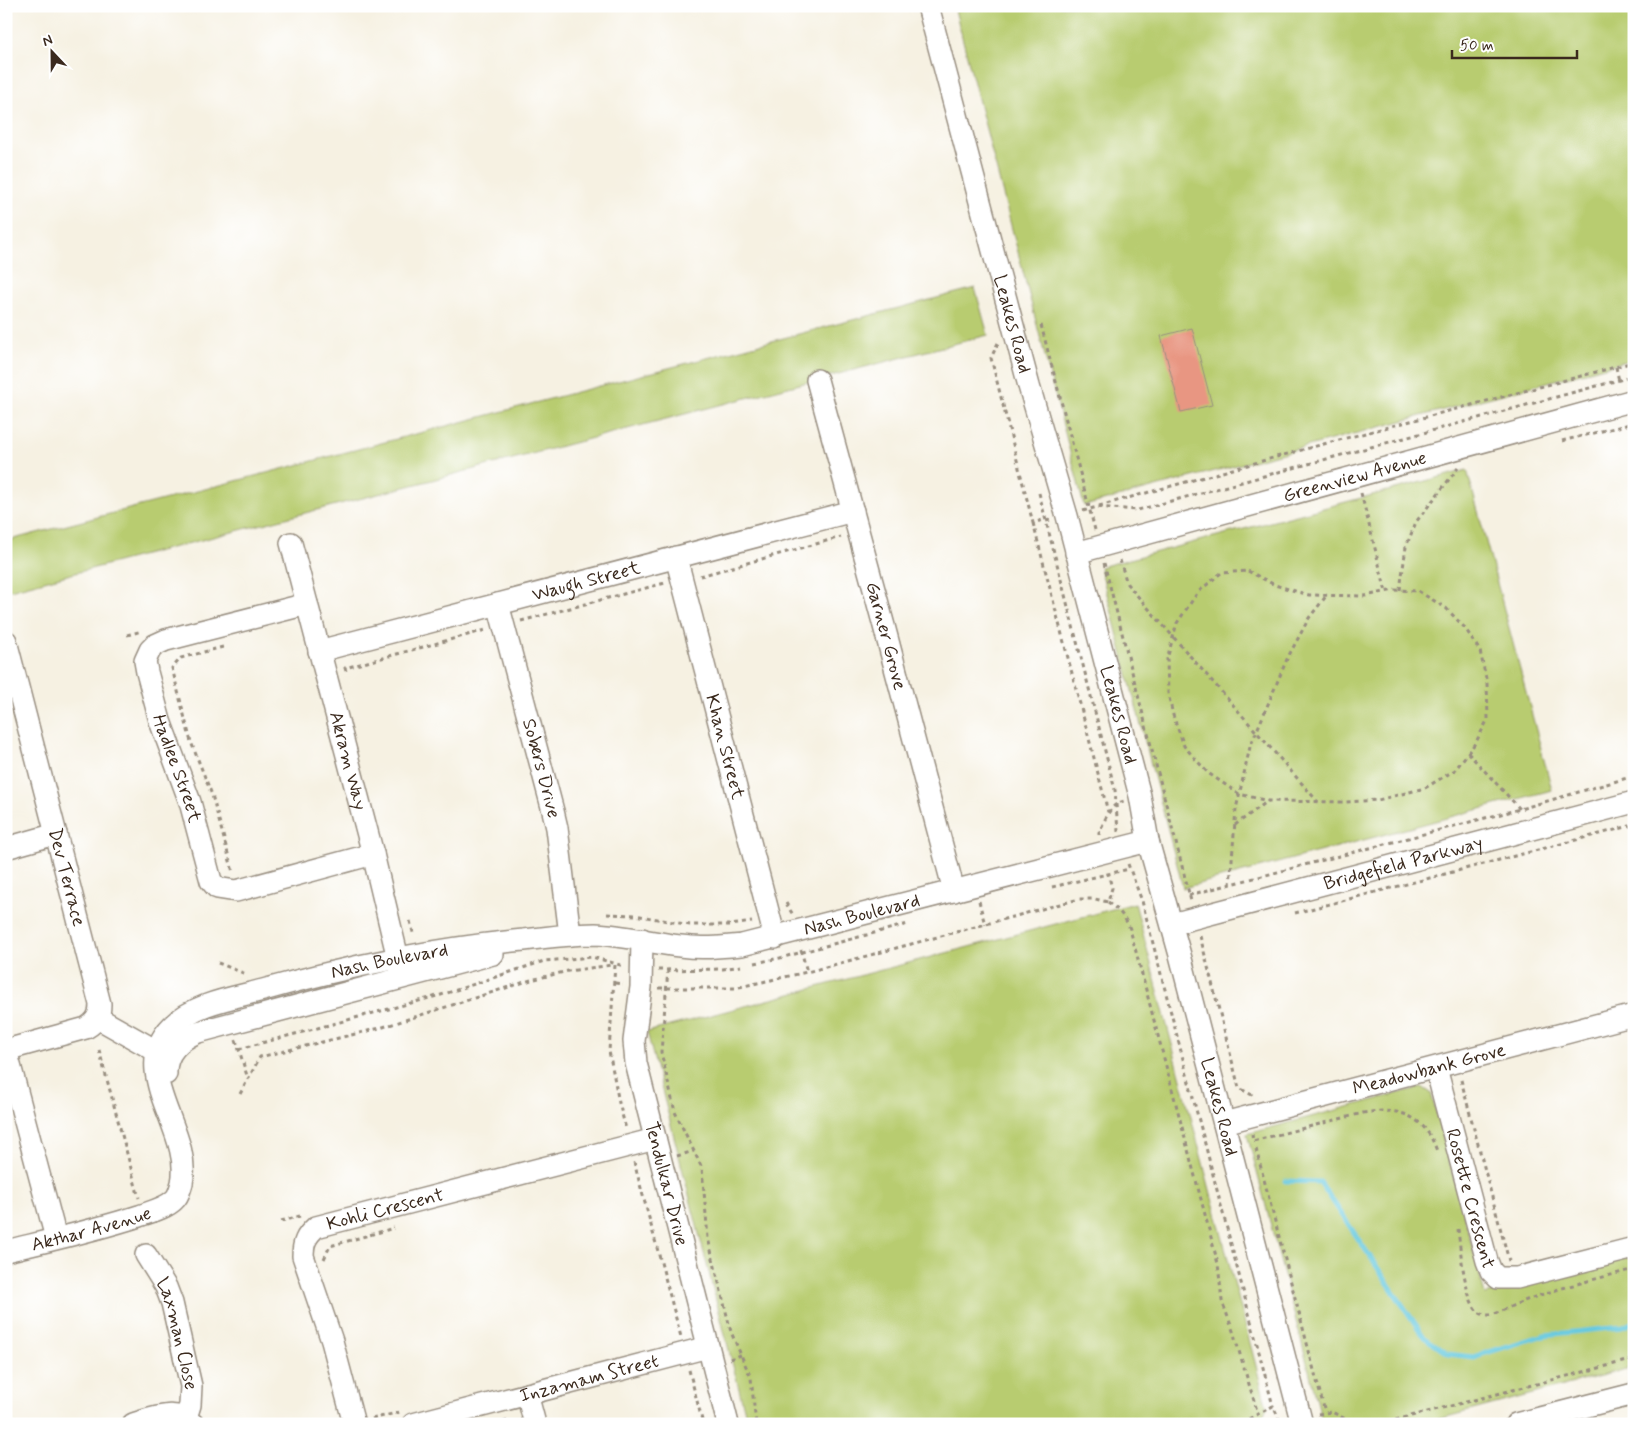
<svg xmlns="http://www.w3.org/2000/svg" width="1640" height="1430" viewBox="0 0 1640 1430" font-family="Mynerve,sans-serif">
<rect width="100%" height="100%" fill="#fff"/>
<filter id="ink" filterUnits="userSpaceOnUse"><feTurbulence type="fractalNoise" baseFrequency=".02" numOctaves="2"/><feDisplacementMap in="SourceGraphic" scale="10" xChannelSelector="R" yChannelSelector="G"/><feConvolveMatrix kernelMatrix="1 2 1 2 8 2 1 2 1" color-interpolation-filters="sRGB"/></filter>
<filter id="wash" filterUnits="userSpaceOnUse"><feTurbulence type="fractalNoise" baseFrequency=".0096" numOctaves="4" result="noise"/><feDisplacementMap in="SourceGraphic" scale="20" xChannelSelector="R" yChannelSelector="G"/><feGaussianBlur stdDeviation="1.12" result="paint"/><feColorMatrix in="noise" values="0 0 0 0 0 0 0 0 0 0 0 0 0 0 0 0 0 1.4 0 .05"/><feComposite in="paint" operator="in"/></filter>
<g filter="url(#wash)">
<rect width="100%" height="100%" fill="#f6f1e2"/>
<g fill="#b8cc6f" stroke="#7a7b46">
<polygon points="954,6 1634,6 1634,359 1084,506"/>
<polygon points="975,288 988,335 6,591 6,541"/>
<polygon points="1467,470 1552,790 1183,888 1100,567"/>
<polygon points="1135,903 1267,1408 1258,1424 748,1424 647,1032"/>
<polygon points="1422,1087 1431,1093 1485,1295 1634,1256 1634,1367 1420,1424 1323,1424 1247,1134"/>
</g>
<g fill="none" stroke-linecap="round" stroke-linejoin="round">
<polyline stroke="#61c7de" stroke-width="5" points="1285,1181 1320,1182 1424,1337 1448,1354 1473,1357 1544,1335 1622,1327 1634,1322"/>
</g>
<g id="blocks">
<polygon fill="#e89682" points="1192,328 1212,405 1181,412 1161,336"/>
</g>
</g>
<g filter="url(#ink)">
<use href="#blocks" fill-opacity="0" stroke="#988e80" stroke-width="1"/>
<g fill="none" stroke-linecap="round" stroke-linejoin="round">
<defs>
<g id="minor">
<path id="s1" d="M928,6l101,380 38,130 73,280 8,45 32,114 122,469"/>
<path id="s2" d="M817,380l67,246 70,265"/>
<path id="s3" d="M291,543l82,311 28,117"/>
<path id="s4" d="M1076,553l558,-153"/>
<path id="s5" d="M676,557l99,381"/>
<path id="s6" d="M307,604l-141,36 -11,5 -5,5 -5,11 2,11 13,49 30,81 21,79 6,7 19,3 137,-37"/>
<path id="s7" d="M498,604l55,207 4,17 13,107"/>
<path id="s8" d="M6,641l94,363c0,12 -4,18 -14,24l-80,22 50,188"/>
<path id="s9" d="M319,651l534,-140"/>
<polyline points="6,848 56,834"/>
<path id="s10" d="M1172,924l462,-122"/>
<path id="s11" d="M642,939l-1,48 -7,54 2,22 92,361"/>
<polyline points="98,1018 167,1057"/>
<path id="s12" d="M1436,1068l51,193 4,10 7,7h19l117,-30"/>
<path d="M166,1074c-1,-22 14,-34 32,-42l295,-78"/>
<path id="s13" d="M1224,1123l410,-108"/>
<path id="s14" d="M6,1251c45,-11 90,-21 133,-35 11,-4 27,-8 35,-16 5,-4 6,-11 8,-17 11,-53 -56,-111 -10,-157 23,-23 61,-28 91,-36 86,-24 173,-42 261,-50 24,-3 48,-6 71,-6 29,1 57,9 85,12 21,3 41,1 62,-1l406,-104"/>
<path id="s15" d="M146,1255l20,32 6,16 19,83 -1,19 -4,13"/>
<polyline points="527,1394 535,1424"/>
<path d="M133,1424c20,-6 42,-16 60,0"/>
<path id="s16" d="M354,1424l-22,-83 -29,-85c0,-13 3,-20 13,-29l339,-88"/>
<path id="s17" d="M413,1424l295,-77"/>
<polyline points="1516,1424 1634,1394"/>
</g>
</defs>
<use href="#minor" stroke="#988e80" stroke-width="24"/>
<g stroke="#988e80" stroke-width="3" stroke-dasharray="4 4" stroke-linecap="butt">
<polyline points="1041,325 1095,530"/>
<polyline points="998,343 991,358 1033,523 1046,519"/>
<polyline points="1616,367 1619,381"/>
<polyline points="1562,441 1634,423"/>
<polyline points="1039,493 1046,521"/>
<polyline points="1361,493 1386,592"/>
<polyline points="1099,506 1320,445 1634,362"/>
<polyline points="1083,511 1097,507 1138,510 1634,376"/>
<polyline points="1050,520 1046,521 1115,790 1118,832"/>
<polyline points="1033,523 1108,812"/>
<polyline points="1120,560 1127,584 1318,802"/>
<polyline points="1104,563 1191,901"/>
<polygon points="1248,571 1275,585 1309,595 1365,596 1394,590 1418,591 1446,608 1465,628 1480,651 1487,683 1488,719 1476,742 1455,770 1425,788 1378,800 1346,802 1268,801 1239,794 1208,773 1184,746 1173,715 1168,693 1167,659 1177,623 1198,592 1221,573"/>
<polyline points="700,576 841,537"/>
<polyline points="1400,590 1406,547 1416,522 1458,468"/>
<polyline points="521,621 665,583"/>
<polyline points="127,635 142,631"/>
<polyline points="223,647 181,658 172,668 191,742 212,795 233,872"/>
<polyline points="346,671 345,668 486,630"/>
<polyline points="1468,753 1520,809"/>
<polyline points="1235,825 1268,801"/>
<path d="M1099,835v-3c7,-12 9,-27 25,-31"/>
<polyline points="1128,864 1142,901 1273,1406"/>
<polyline points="1230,885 1236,809 1250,747 1287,659 1309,618 1327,595"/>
<polyline points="1052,887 1129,869"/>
<polyline points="1189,895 1520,809 1634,776"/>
<polyline points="979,901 985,925"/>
<path d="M1108,902c11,8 17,15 22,27l88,335 4,37 11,30 25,83"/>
<polyline points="786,903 793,915"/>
<polyline points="1295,913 1634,825"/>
<polyline points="607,914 635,915 690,925 731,925 752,922"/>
<polyline points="410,921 414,936"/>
<polyline points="1200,936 1239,1088 1254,1096"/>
<polyline points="801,950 807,972"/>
<polyline points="218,963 246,974"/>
<polyline points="755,963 780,958 908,924"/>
<polyline points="615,965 609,1051 619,1103 626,1129"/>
<polyline points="658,970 723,969 741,966"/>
<polyline points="668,970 661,1052 675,1112 702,1168 708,1238 731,1332 751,1378 756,1424"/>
<polyline points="615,983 623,984"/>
<polyline points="659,988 735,988 807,972 1079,899 1095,899 1108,902 1112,888 1108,873"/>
<polyline points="236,1040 248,1079"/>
<polyline points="239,1049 441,995 544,961 592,957 624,966"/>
<polyline points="99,1050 139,1198"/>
<polyline points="1461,1080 1509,1261"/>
<polyline points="240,1094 260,1057 380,1028 531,980 568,971 612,965"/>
<path d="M1252,1134l1,7 110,-28c36,-6 61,1 74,38"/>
<polyline points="1256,1149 1325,1412"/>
<polyline points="677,1156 694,1151"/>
<polyline points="634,1162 681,1337"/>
<polyline points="281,1221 300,1216"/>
<path d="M1458,1229c2,17 7,77 22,84 10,6 23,-3 32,-7 39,-17 81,-26 122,-37"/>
<polyline points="324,1259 330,1246 394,1228"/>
<polyline points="730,1359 741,1355"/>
<polyline points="689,1370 703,1424"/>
<polyline points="1318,1414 1332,1412 1355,1424"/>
<polyline points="372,1419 400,1412"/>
<polyline points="496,1424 507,1421"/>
<polyline points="1243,1424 1245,1421 1273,1406 1281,1423"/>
<polyline points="1380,1424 1634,1359"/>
<polyline points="1627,1424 1634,1422"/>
</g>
<use href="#minor" stroke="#fff" stroke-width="21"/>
</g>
</g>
<g text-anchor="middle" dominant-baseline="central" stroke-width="5" stroke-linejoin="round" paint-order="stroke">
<g font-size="19" fill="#3b2a1e" stroke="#fff">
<text stroke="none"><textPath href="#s1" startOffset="329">Leakes Road</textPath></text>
<text stroke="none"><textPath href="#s4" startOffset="289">Greenview Avenue</textPath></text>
<text stroke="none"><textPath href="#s9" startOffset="276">Waugh Street</textPath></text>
<text stroke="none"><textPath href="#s2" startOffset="265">Garner Grove</textPath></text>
<text stroke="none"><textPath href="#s1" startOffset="734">Leakes Road</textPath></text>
<text stroke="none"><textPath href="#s5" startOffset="196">Khan Street</textPath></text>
<text stroke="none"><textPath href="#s3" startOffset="225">Akram Way</textPath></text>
<text stroke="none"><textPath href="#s6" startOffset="289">Hadlee Street</textPath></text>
<text stroke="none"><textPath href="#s7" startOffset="170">Sobers Drive</textPath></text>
<text stroke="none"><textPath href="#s10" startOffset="239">Bridgefield Parkway</textPath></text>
<text stroke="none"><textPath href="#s8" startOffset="244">Dev Terrace</textPath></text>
<text stroke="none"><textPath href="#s14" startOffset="1069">Nash Boulevard</textPath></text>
<text stroke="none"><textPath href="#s14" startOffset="590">Nash Boulevard</textPath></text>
<text stroke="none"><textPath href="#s13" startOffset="212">Meadowbank Grove</textPath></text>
<text stroke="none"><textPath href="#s1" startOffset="1139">Leakes Road</textPath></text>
<text stroke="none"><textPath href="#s11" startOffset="249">Tendulkar Drive</textPath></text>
<text stroke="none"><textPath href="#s12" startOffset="135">Rosette Crescent</textPath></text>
<text stroke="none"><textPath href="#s16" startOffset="280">Kohli Crescent</textPath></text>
<text stroke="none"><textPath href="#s14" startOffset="88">Akthar Avenue</textPath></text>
<text stroke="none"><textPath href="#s15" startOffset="86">Laxman Close</textPath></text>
<text stroke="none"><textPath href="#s17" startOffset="182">Inzamam Street</textPath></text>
</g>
</g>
<rect width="1640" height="1430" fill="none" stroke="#fff" stroke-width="25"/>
<g transform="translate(52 52) rotate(338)" stroke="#ffffff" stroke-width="4" paint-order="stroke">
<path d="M0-4L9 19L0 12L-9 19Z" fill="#3b2a1e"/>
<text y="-8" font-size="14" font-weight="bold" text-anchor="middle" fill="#3b2a1e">N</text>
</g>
<path d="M1452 50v8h125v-8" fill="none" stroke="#3b2a1e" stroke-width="2.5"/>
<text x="1460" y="50" font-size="15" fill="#3b2a1e" stroke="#ffffff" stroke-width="4" paint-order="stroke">50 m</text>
</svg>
